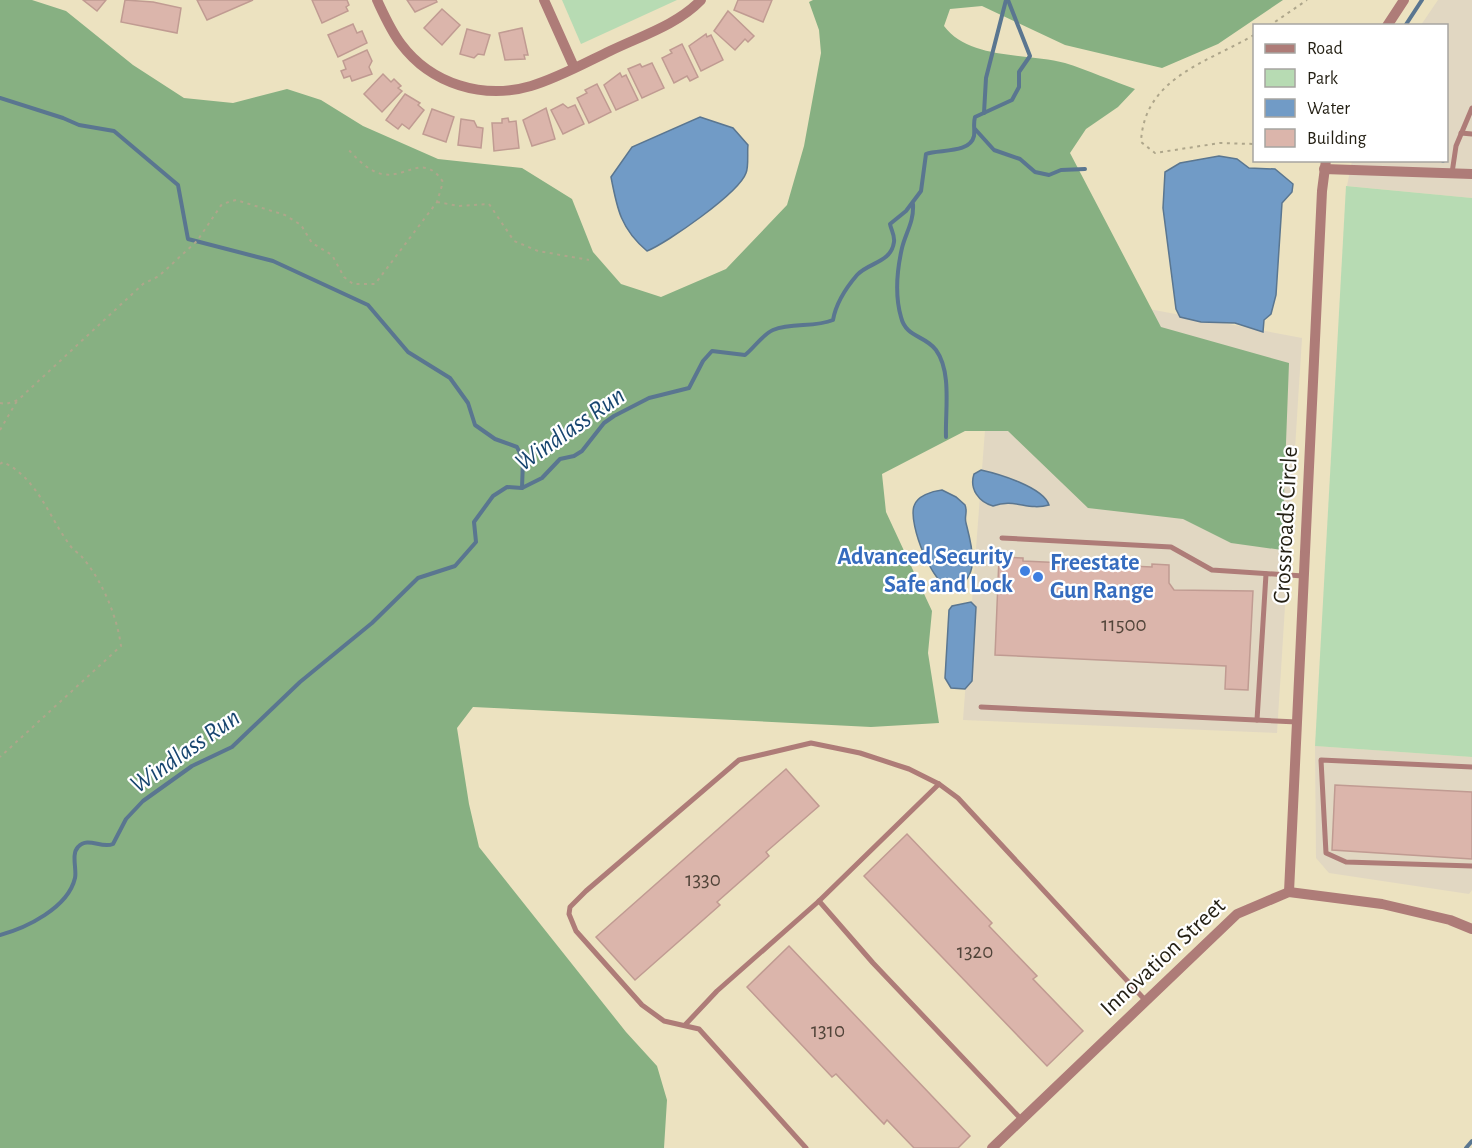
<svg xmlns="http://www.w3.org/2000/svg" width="1472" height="1148" viewBox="0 0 1472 1148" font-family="'Alegreya Sans',sans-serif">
<rect width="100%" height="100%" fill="#ece2c0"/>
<g fill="#e1d7c2">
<polygon points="1438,0 1472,0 1472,198 1347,186 1352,161 1446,160 1446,26 1421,25"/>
<polygon points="996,285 1043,289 1302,338 1277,733 963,720"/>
<polygon points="1315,746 1472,757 1472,890 1469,894 1329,873 1316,858"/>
</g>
<g fill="#b7dbb3">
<polygon points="562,0 677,0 581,44"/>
<polygon points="1346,186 1472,198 1472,757 1315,746"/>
</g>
<path fill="#87b082" d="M0,0h32l34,11 67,54 51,33 49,5 54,-14 34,11 42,26 75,33 84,9 50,31 21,53 28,32 40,13 65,-28 61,-64 17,-59 17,-93 -2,-23 -10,-28 4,-2h470l-65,44 -56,24 -97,-23 -83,-39 -32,3 -6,17c25,34 84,27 121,37 23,7 47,18 70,26l-17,18 -32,22 -16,24 91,174 128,36 -7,187 -51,-7 -48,-24 -95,-11 -80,-77h-43l-83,43 4,38 46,99 -4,42 11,70 -68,4 -398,-20 -16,21 12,76 10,43 147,185 31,34 10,34 -3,48h-664z"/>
<g fill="#719bc6" stroke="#5a7690" stroke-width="1.5">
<path d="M700,117l33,11 15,17c-1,8 1,21 -2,28 -7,20 -79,70 -99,78 -26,-22 -30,-42 -36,-74l21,-30z"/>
<polygon points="1219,156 1237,159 1249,168 1275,169 1293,184 1292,192 1282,203 1276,295 1271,314 1264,320 1263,332 1235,323 1201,322 1180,317 1176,309 1163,208 1165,172 1180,163"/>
<path d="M981,470c18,4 62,17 68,35 -22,6 -34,-7 -56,1 -14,-4 -24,-17 -19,-32z"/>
<path d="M942,490l14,7 9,8c3,7 -1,11 1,18 6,24 16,56 -14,66 -19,-2 -44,-65 -38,-83 3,-10 18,-15 28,-16z"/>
<polygon points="971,602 976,607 972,681 965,689 951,688 945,678 949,610 952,606"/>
</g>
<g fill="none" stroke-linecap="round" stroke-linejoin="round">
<g stroke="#5a7690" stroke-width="4">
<polyline points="1405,26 1422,0"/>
<polyline points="0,98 63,118 79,125 114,131 178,185 188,239 273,261 368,305 408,352 450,378 468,403 475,425 495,439 517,447 523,460 522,488"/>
<polyline points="984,113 986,78 1006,0"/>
<polyline points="975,129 994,150 1020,159 1035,172 1049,175 1061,170 1085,169"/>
<polyline points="1443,160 1443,161"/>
<path d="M913,204c1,18 -7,28 -11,44 -5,22 -7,48 -1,69 5,21 24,18 35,33 16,22 9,61 10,87"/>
<path d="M0,935c26,-7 68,-27 75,-57 2,-8 -4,-24 3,-31 10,-11 23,2 35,-3l13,-25 17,-18 49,-35 40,-19 68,-65 72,-59 46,-45 37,-12 21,-24 -2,-20 19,-26 14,-9 15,1 20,-10 18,-19 14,-3 8,-5 22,-28 10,-7 35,-18 40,-10 14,-27 9,-10 33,4c9,-7 17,-20 28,-25 19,-8 41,-2 60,-10 3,-17 12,-31 24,-45 12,-13 34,-12 37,-33 1,-7 -3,-12 -4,-18l16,-13 15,-20 5,-37c13,-5 44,0 48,-18 1,-7 -1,-12 1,-19l37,-17 7,-13v-15l11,-16 -22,-56"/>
<polyline points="1466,1148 1472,1141"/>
</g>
</g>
<g fill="#dbb5ab" stroke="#c09b92" stroke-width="1.5">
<polygon points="83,0 106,0 97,11"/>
<polygon points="125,0 153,2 181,8 177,33 121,22"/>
<polygon points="197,0 253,0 207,20"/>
<polygon points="312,0 347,0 349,5 346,7 348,11 322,23"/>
<polygon points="407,0 436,0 437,2 415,12"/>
<polygon points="738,0 772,0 763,22 734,10"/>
<polygon points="442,9 460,25 442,45 424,28"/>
<polygon points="728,11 754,36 748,42 745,39 735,50 714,31"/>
<polygon points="353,24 357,33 362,31 367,43 338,57 328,35"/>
<polygon points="522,28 528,55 524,55 525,59 505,60 499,33"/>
<polygon points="467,29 490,35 484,55 478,54 474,58 460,54"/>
<polygon points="706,34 707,37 711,35 723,60 701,71 689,46"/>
<polygon points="682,44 698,77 690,81 687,76 674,83 662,58 672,53 670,50"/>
<polygon points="367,50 372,61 369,67 372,74 352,81 350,76 344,78 341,71 346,69 343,61"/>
<polygon points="652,63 664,88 642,98 628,69 640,64 642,67"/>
<polygon points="620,73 622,77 626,75 638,100 616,110 604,85"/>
<polygon points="383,74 391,82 394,79 401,86 398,88 402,91 382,112 364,94"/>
<polygon points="597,84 611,112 589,123 577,98 587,93 585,90"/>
<polygon points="405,94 420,103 418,105 424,110 409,129 402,124 398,129 386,120"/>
<polygon points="563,104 568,108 575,105 584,124 563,134 551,110"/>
<polygon points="546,108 555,139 532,146 523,120"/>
<polygon points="432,109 454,117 446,142 423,134"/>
<polygon points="508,118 509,122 516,121 519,148 494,151 492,123 502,123 502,119"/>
<polygon points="461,119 474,121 477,127 483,128 481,148 458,145"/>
<polygon points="999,557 1023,558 1023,561 1152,567 1152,564 1169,565 1169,583 1174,590 1253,591 1248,690 1225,689 1226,666 995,655"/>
<polygon points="786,769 819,806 766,852 769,856 717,902 720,905 635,980 596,937"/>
<polygon points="1335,785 1472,792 1472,859 1332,850"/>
<polygon points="907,834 992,923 989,926 1037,976 1033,979 1083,1031 1047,1066 864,876"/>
<polygon points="789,946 970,1136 958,1148 914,1148 887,1120 884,1124 836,1074 832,1077 747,987"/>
</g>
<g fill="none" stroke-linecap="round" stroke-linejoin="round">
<g stroke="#aea68b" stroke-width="2" stroke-dasharray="3 4.5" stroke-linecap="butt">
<polyline points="1269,26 1307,0"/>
<path d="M1254,35c-48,28 -110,43 -113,107l14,11 65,-10 34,1"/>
<polyline points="437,202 459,206 489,204 514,241 538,251 589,260"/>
<path d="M0,403l6,1 12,-4 125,-116 16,-8 38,-35 25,-37 14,-4 49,15 16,10 11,18 20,12 12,22 9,7h22l62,-82 6,-20c-19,-30 -37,-3 -61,-8 -14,-3 -26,-16 -35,-26"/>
<polyline points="0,430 17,401"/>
<path d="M0,464l3,-2c34,16 45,53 66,82 3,5 9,9 13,13 20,23 35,59 39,89l-121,111"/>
</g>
<g stroke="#ae7c78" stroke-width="5">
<polyline points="1461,133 1472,134"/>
<polyline points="1452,173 1456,146 1472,108"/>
<polyline points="1002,538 1171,547 1212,570 1303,576"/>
<polyline points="981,707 1297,722"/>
<polyline points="1257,720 1266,574"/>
<polyline points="1472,767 1321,760 1326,853 1346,862 1472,866"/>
<polyline points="819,901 873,963 1022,1120"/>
<polyline points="685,1025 717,991 819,901 939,784"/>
<polyline points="806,1148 699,1029 664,1021 642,1005 576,931 569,914 570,907 586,891 739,760 811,743 860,753 909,769 939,784 958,798 1146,1001"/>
</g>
<g stroke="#ae7c78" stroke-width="10">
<path d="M377,0c7,15 14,31 24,44 30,40 82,56 130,42 27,-8 54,-23 79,-35 31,-15 67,-26 91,-51"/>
<polyline points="544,0 574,67"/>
<polyline points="1387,26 1404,0"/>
<polyline points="1324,169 1472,174"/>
<polyline points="1289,892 1322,191 1326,160"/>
<polyline points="992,1148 1237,914 1289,892 1382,904 1450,920 1472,929"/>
</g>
</g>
<g fill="#3f7fe0" stroke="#fff" stroke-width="2">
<circle cx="1025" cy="571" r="6"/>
<circle cx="1038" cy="577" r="6"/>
</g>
<g text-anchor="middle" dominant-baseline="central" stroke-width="4.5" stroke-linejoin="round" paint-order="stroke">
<g font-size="21" fill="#514439">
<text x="1124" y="624">11500</text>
<text x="703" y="879">1330</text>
<text x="975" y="951">1320</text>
<text x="828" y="1030">1310</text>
</g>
<g font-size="24" fill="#231f13" stroke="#fff">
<text transform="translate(1286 525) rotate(-87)">Crossroads Circle</text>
<text transform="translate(1163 957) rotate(-43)">Innovation Street</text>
</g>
<g font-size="24" font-weight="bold" fill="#366cbe" stroke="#fff" text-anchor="end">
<text x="1013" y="557">Advanced Security<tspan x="1013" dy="28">Safe and Lock</tspan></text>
<text x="1050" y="563" text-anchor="start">Freestate<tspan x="1050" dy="28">Gun Range</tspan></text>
</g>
<g font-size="26" font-style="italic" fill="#17456f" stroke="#fff">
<text transform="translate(570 429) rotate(-35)">Windlass Run</text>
<text transform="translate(185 751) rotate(-35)">Windlass Run</text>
</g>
</g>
<rect x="1253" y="24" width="195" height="138" fill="#ffffff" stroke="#a7a5a1" stroke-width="1.5"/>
<rect x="1265" y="44" width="30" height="9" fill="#ae7c78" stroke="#a7a5a1" stroke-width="1.5"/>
<text x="1307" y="54" font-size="18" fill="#231f13">Road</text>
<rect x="1265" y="69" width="30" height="18" fill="#b7dbb3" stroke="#a7a5a1" stroke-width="1.5"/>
<text x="1307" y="84" font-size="18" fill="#231f13">Park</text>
<rect x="1265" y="99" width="30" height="18" fill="#719bc6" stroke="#a7a5a1" stroke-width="1.5"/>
<text x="1307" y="114" font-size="18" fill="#231f13">Water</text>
<rect x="1265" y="129" width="30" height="18" fill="#dbb5ab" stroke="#a7a5a1" stroke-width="1.5"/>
<text x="1307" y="144" font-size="18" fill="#231f13">Building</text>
</svg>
